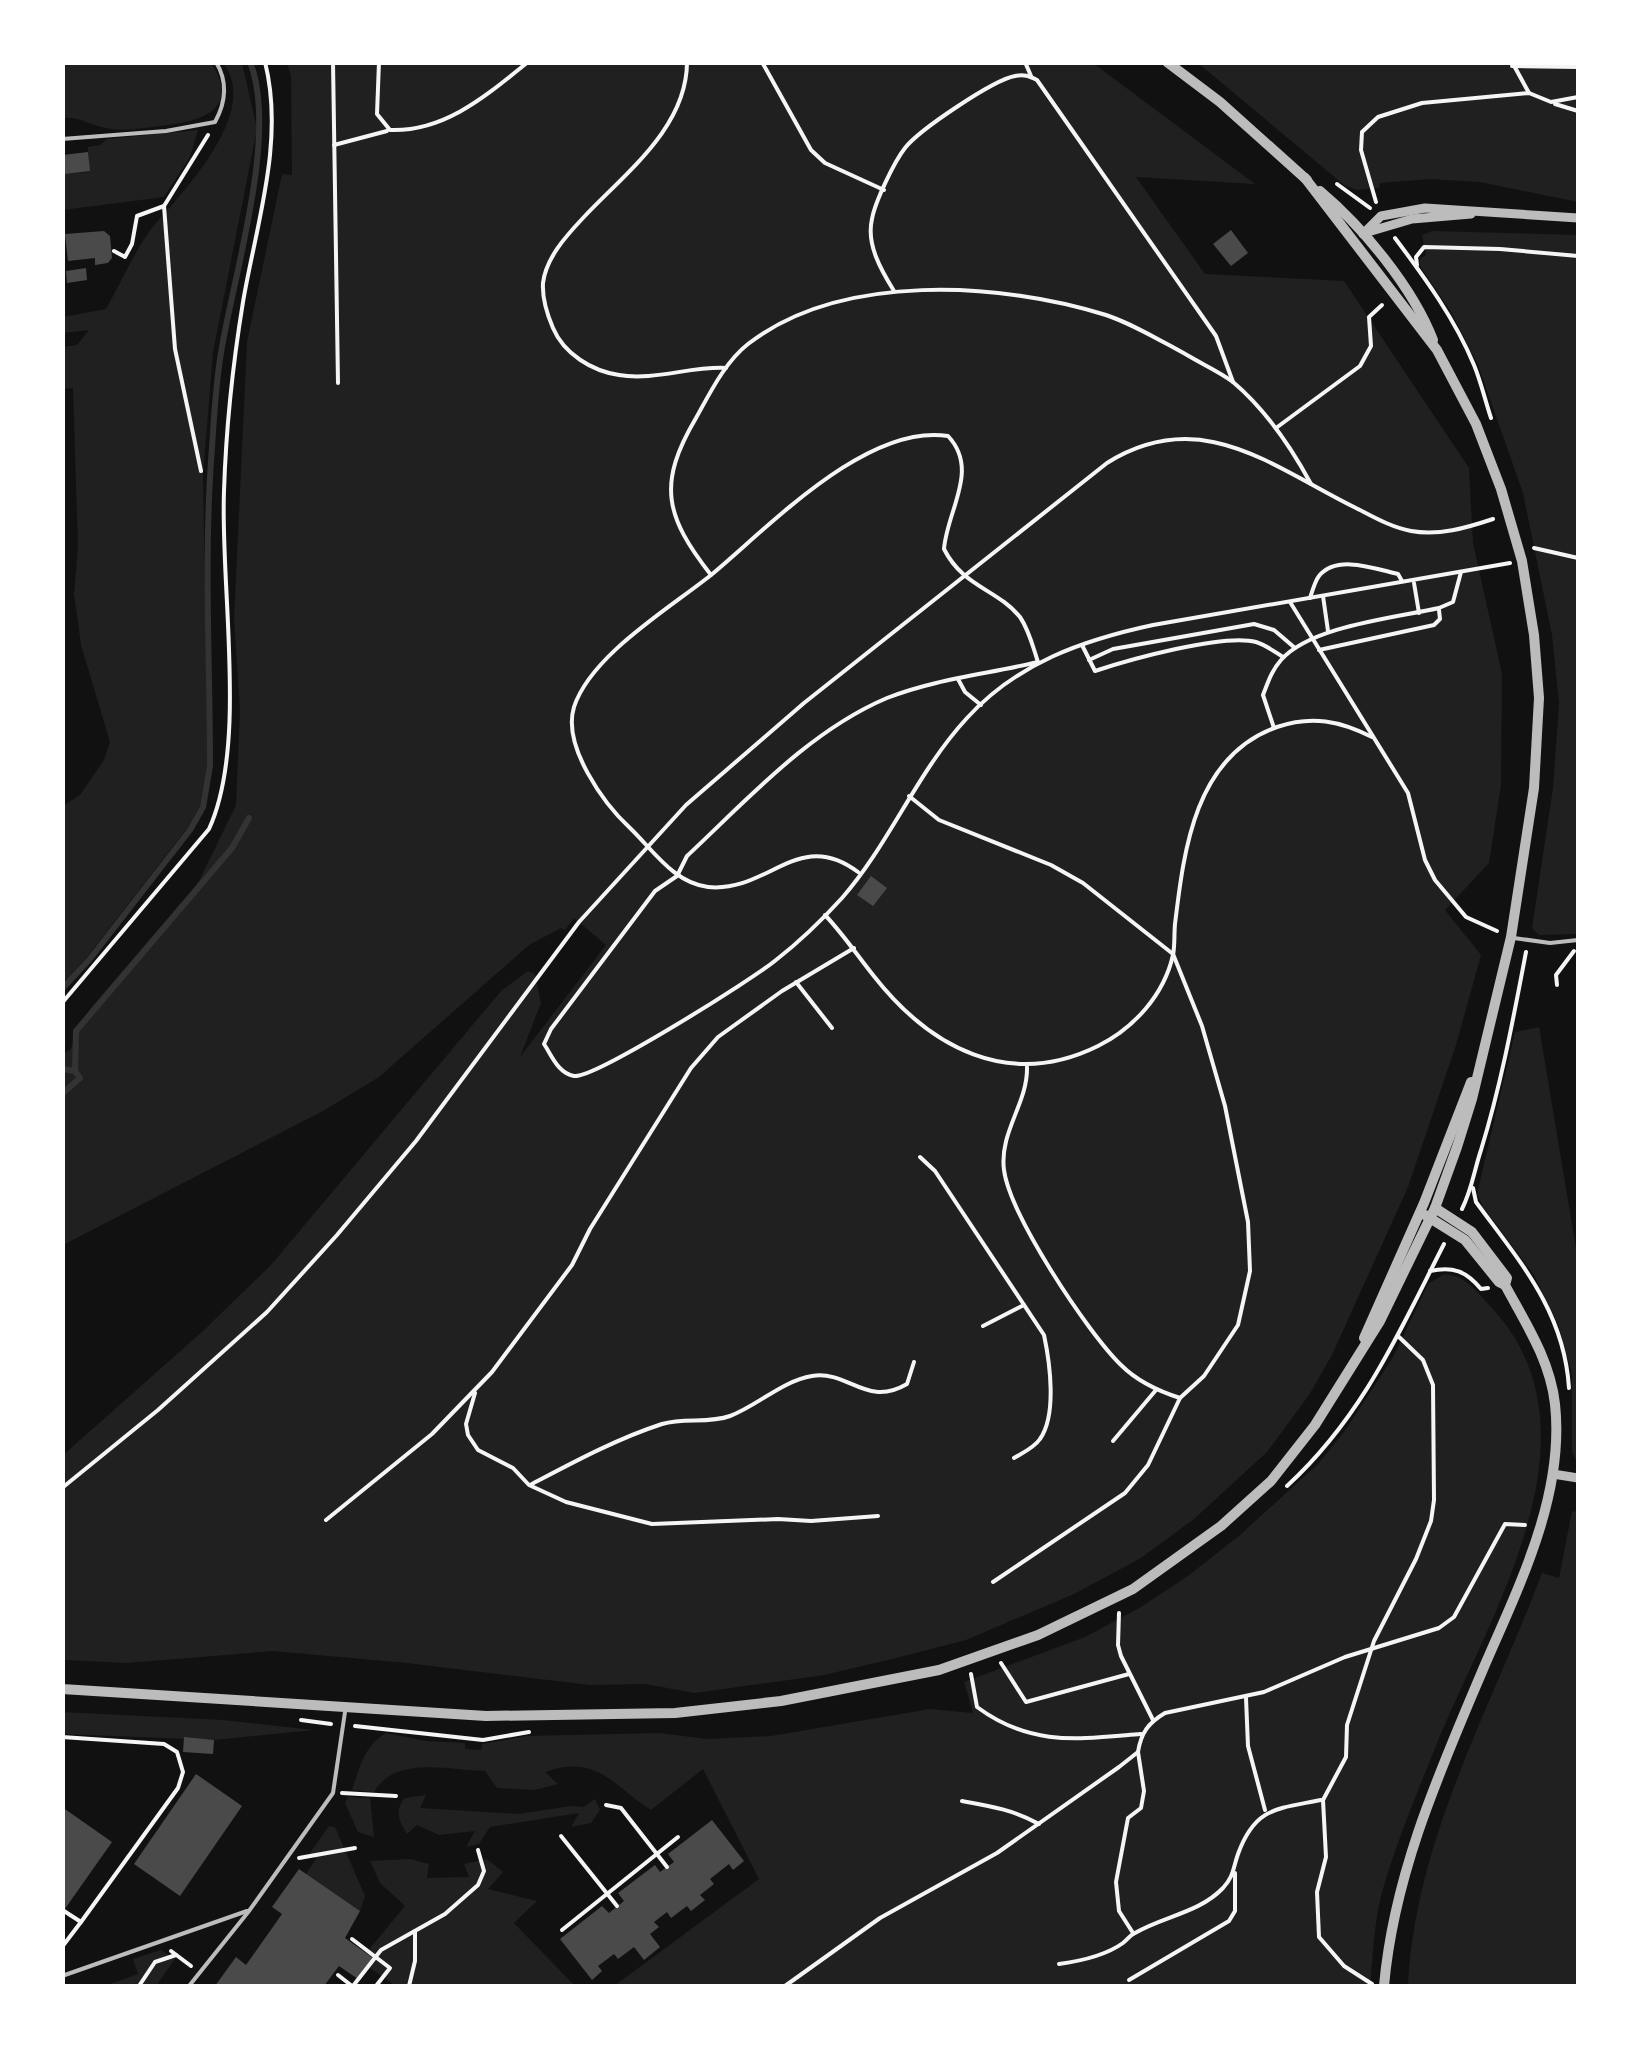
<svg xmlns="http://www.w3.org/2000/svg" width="1641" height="2049" viewBox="0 0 1641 2049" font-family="'Sofia Sans Condensed',sans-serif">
<rect width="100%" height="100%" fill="#111"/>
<g fill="#202020">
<path d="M62,63h149c31,48 -12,59 -51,63 -17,2 -37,6 -54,2 -17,-3 -27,-12 -43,-10z"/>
<path d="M223,63h19l15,66 -44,223 -10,123 5,290 -8,41 -12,21 -101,130 -24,27v-178l17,-11 24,-35 6,-18 -29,-97 -7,-51 4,-47 -5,-159 -10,1v-42l14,-2 12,-15 -26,3v-16l43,-8c14,-24 33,-68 51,-87 31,-35 103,-112 66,-159z"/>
<polygon points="287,63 1093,63 1255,184 1136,177 1205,274 1344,281 1469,468 1473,543 1502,674 1501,785 1489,863 1445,910 1481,955 1456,1045 1408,1187 1332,1355 1309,1395 1267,1452 1194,1519 1141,1558 1074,1594 966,1640 892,1659 824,1675 695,1693 645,1684 590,1685 407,1663 273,1651 127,1663 63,1660 62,1456 204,1330 271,1265 501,991 528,971 535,974 541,1003 520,1057 606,945 574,918 565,930 561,928 529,945 379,1077 323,1111 63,1245 63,1053 70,1050 90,1009 198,883 236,805 240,711 234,620 247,342 282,174 292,175 291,76"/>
<polygon points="1198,63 1578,63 1578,202 1480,182 1430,179 1380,183 1379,188 1356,190 1344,185"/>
<polygon points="198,130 190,157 164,197 63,210 62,154 65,174 89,172 88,147 100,145 107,139"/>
<polygon points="1432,231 1578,235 1578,932 1575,934 1539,935 1532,928 1553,788 1559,703 1552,635 1523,493 1478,365 1451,312 1420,266 1420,259 1426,255 1422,235"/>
<polygon points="1539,1027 1578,1260 1578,1464 1572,1452 1572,1374 1558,1324 1534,1275 1483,1207 1477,1194 1515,1032"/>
<path d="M1444,1274c22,1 34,19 48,34 116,126 -4,309 -56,438 -19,47 -39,95 -53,143 -9,31 -10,65 -13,97h-756l145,-107 -56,-110 -52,41c-40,-26 -54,-56 -106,-38l13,12 -24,6 -37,-2 -12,-17c-36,-1 -90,-16 -111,21l-22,-2c8,-23 12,-44 34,-57l40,8 39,2v6l16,1 1,-6 44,-8 133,-3 48,6 64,-3 159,-27 43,4 -9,-31 121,-45 56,-30 47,-31 52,-41 78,-71 26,-32 48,-73 36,-75z"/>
<path d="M1572,1511l6,1v474h-170c7,-147 83,-277 134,-413l17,5z"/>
<polygon points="62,1712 223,1720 314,1730 214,1740 63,1734"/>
<path d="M426,1795l-6,13 98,6 53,-8 13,1 11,-8 5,11 -9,13 -20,4 8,-14 -89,14 -11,17 -13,3 9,-16 -36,4 -22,-10 -10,9c-8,-13 -13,-24 -2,-36z"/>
<polygon points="348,1797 370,1798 374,1837 358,1832 345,1803"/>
<polygon points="329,1826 335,1827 365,1896 360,1911 306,1874 316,1859 310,1853"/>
<polygon points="410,1859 429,1864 427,1878 469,1877 464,1864 487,1859 503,1872 488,1889 537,1901 514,1923 575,1986 396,1986 367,1966 373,1958 366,1953 405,1906 380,1883 370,1861"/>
<polygon points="161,1950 175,1959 156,1986 105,1986 138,1974 133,1959"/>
</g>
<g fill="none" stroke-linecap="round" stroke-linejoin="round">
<g stroke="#333" stroke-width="6">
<path d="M62,989l27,-29 101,-130 13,-23 7,-41c0,-102 -6,-204 1,-305 3,-38 4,-77 11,-114 13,-76 56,-215 28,-285"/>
<polyline points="62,1069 75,1071 80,1078 62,1094"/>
<polyline points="75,1071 76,1031 232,848 249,818"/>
</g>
</g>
<g fill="#4a4a4a">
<polygon points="88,152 90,171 65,174 63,155"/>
<polygon points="1231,230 1248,253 1231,266 1213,244"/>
<polygon points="104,231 110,236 112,258 108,263 95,265 95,258 68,261 65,234"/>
<polygon points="86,268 87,280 67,283 66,271"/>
<polygon points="871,876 887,888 873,906 857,895"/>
<polygon points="184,1737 214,1740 213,1754 183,1752"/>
<polygon points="196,1774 242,1806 180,1896 134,1864"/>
<polygon points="62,1807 112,1842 62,1913"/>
<polygon points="712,1820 744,1861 733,1870 729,1864 710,1879 714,1884 700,1895 705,1900 691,1911 687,1906 671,1918 667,1912 654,1922 659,1927 650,1934 660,1947 644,1960 634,1947 618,1959 614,1954 598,1966 602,1971 592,1980 560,1939 602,1906 609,1913 624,1901 618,1893 655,1865 660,1872 674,1862 668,1854"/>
<polygon points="299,1869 360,1911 345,1938 373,1958 358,1979 339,1966 324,1986 215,1986 236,1957 246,1965 282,1914 272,1907"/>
</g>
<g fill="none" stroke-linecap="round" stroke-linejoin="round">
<g stroke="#f5f5f5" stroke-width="4">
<polyline points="333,62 338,383"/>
<path d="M379,62l-2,52 13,16c55,2 97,-35 138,-68"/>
<path d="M687,62c0,66 -63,112 -104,156 -17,18 -37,40 -40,65 -1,16 4,31 10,45 11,26 39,43 66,47 35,6 72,-9 107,-7"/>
<polyline points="762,62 811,150 825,163 884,190"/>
<polyline points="1025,62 1031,76"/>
<polyline points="1512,62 1529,93"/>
<polyline points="1512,66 1578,67"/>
<polyline points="1555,104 1578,111"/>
<polyline points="334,145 387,131"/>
<polyline points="1337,184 1370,208"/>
<polyline points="1376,202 1361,150 1362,132 1378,117 1422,103 1529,93 1551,102 1578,97"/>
<path d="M1395,238c30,40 60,81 79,127 7,17 11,35 17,53"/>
<polyline points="114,251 125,257 132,244 137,216 164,206"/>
<polyline points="1417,265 1416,257 1424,247 1500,249 1578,256"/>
<path d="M894,291c-13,-21 -28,-47 -22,-72 3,-17 22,-57 33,-71 14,-18 88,-68 110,-72 9,-2 14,0 22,4l179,256 17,46"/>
<polyline points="1276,428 1360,366 1371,346 1369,317 1382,305"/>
<polyline points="201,471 175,349 164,206 208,135"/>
<polyline points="1534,548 1578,558"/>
<path d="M711,575c59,-49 156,-152 237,-139 32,34 -1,74 -4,113 19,38 53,40 76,68 9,13 13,30 18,45 -50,12 -103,17 -151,36 -78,33 -139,101 -200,158l-10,20 -22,15 -104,138 -7,15c8,12 14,29 30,32 20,3 179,-97 202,-116 23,-18 46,-40 66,-62 48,-55 75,-126 125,-180 50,-55 116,-78 186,-93l357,-62"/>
<polyline points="1414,583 1419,613"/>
<polyline points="1323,596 1328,631"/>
<path d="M1310,598c2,-6 5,-17 9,-22 18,-22 57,-7 79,-2l4,7"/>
<polyline points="1290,602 1408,793 1425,860 1435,880 1466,917 1497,931"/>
<path d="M1082,645l13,26c33,-11 129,-38 161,-29 10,3 19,10 27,15"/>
<polyline points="1319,650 1434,625 1440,619 1439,610"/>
<polyline points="1089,660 1113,649 1254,624 1274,630 1295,648"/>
<polyline points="958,679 965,692 981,705"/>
<path d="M1274,728l-11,-33c5,-13 9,-25 18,-35 30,-34 113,-42 158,-52l14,-6 8,-30"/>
<polyline points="909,796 939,820 1051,865 1083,883 1173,954 1202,1026 1225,1106 1248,1222 1250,1271 1238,1325 1204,1376 1180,1398 1148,1465 1125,1493 993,1582"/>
<path d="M858,872c-60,-45 -89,21 -150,15 -34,-4 -55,-37 -78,-59 -26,-24 -68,-82 -56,-121 17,-52 96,-99 137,-132 -46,-59 -54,-91 -15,-157 14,-25 29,-56 52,-74 93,-72 252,-62 358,-29 29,10 55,26 81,40 15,9 33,17 46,27 33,28 58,65 78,102"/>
<path d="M825,915c18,19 32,40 48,60 57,73 136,115 225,71 36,-18 66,-51 75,-91 2,-10 1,-21 2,-31 9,-75 20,-168 102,-197 35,-12 63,-6 95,10"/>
<polyline points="796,982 832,1028"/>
<polyline points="1557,985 1556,975 1574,951"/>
<path d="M62,1003l147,-174c39,-85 11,-241 15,-338 2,-62 9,-128 19,-189 13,-77 42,-161 22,-240"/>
<path d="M1027,1067c1,36 -28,65 -23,103 6,45 83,162 117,195 17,17 37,26 59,33"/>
<path d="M920,1157l15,14 109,164c6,28 13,80 -4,104 -6,9 -18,14 -26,19"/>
<path d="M1473,1188l3,14c43,59 88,108 93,186"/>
<path d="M1462,1209c10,-20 12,-38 19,-59 20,-65 32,-130 45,-198"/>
<path d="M1430,1271c23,-5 36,0 51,18l7,-1"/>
<polyline points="983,1326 1024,1305"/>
<polyline points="475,1393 466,1424 468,1435 478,1450 513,1468 529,1485 566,1502 652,1524 778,1519 811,1521 878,1516"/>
<polyline points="1113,1441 1156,1390"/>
<path d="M530,1485c42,-22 86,-46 132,-61 22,-7 46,0 68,-8 27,-10 52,-35 82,-40 37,-6 54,32 95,8l7,-22"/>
<path d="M1287,1486c76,-70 111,-152 157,-242"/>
<path d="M62,1488l96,-78 109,-98 70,-77 79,-94 163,-219 107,-117 118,-102 303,-240c93,-58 163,2 247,44 18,9 36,20 57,24 28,5 55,-3 82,-12"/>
<polyline points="326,1520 432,1434 492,1372 572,1265 590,1229 691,1068 718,1037 782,991 854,948"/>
<polyline points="1119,1613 1118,1645 1121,1656 1153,1720"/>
<polyline points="1001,1663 1026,1702 1129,1674"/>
<path d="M971,1674l6,33c54,40 101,32 164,27"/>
<polyline points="1246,1698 1248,1746 1265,1810"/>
<polyline points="301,1720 331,1724"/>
<polyline points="355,1726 483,1740 529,1732"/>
<polyline points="62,1737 164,1744 177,1752 183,1772 178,1788 81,1922"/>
<polyline points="342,1793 396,1796"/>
<path d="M962,1801c28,5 52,9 77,23"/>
<polyline points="606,1805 621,1808 667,1867"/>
<polyline points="561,1836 617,1906"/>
<polyline points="299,1858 355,1848"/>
<polyline points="562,1930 678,1837"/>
<polyline points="1133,1933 1119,1911 1116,1882 1128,1818 1141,1808 1144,1791 1138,1752"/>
<polyline points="352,1939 390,1968 376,1986"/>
<polyline points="62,1947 81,1922 64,1911"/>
<polyline points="171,1951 191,1966"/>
<path d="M1059,1964c22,-3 46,-8 64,-21 6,-5 6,-7 12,-10 29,-17 64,-20 88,-45 11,-12 10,-20 15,-34 17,-47 39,-45 83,-54"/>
<polyline points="338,1975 352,1986"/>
<polyline points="1129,1980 1229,1921 1235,1911 1235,1873"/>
<polyline points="1372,1984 1344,1966 1319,1937 1317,1892 1326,1857 1323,1800 1346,1757 1347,1725 1374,1641 1416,1559 1431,1521 1434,1500 1433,1385 1423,1360 1398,1336"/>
<polyline points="139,1986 155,1962 176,1955"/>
<polyline points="353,1986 381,1950 445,1914 478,1885 484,1871 478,1850"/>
<polyline points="409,1986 415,1961 415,1931"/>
<path d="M785,1986l95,-68 117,-65 122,-86 19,-15c3,-19 10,-29 27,-39l99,-21 81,-35 94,-29 15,-11 51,-93 20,1"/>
</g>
<g stroke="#bcbcbc" stroke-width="4">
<path d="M62,139l104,-8 49,-9c11,-20 13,-40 1,-60"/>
<polyline points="1514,938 1550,943 1578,940"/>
<polyline points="62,1976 247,1911"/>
<polyline points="189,1986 249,1911 333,1793 345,1712"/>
</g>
<g stroke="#bcbcbc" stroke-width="9">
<polyline points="1368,232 1412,219 1471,214"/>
<polyline points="1363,234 1381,216 1425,208 1578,218"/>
<polyline points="1553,1474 1578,1478"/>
</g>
<g stroke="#bcbcbc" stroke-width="10">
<polyline points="1167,62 1220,102 1307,180"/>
<path d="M1320,191c43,36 93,97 113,149"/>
<polyline points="1425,1215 1465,1240 1499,1282 1505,1285"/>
<polyline points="1364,1338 1424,1203 1471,1082"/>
<polyline points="62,1689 486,1716 675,1713 781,1701 939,1670 1038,1635 1133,1589 1221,1526 1271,1481 1315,1425 1380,1321 1435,1208 1457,1147 1472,1099 1511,937 1534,788 1539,698 1534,635 1522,561 1501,489 1476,424 1437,350 1305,178"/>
<path d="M1384,1986c10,-113 56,-215 100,-319 35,-81 81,-172 71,-263 -5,-44 -29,-80 -50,-119l2,-7 -35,-46 -37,-24"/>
</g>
</g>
<rect width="1641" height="2049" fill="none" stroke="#ffffff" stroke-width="130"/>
</svg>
